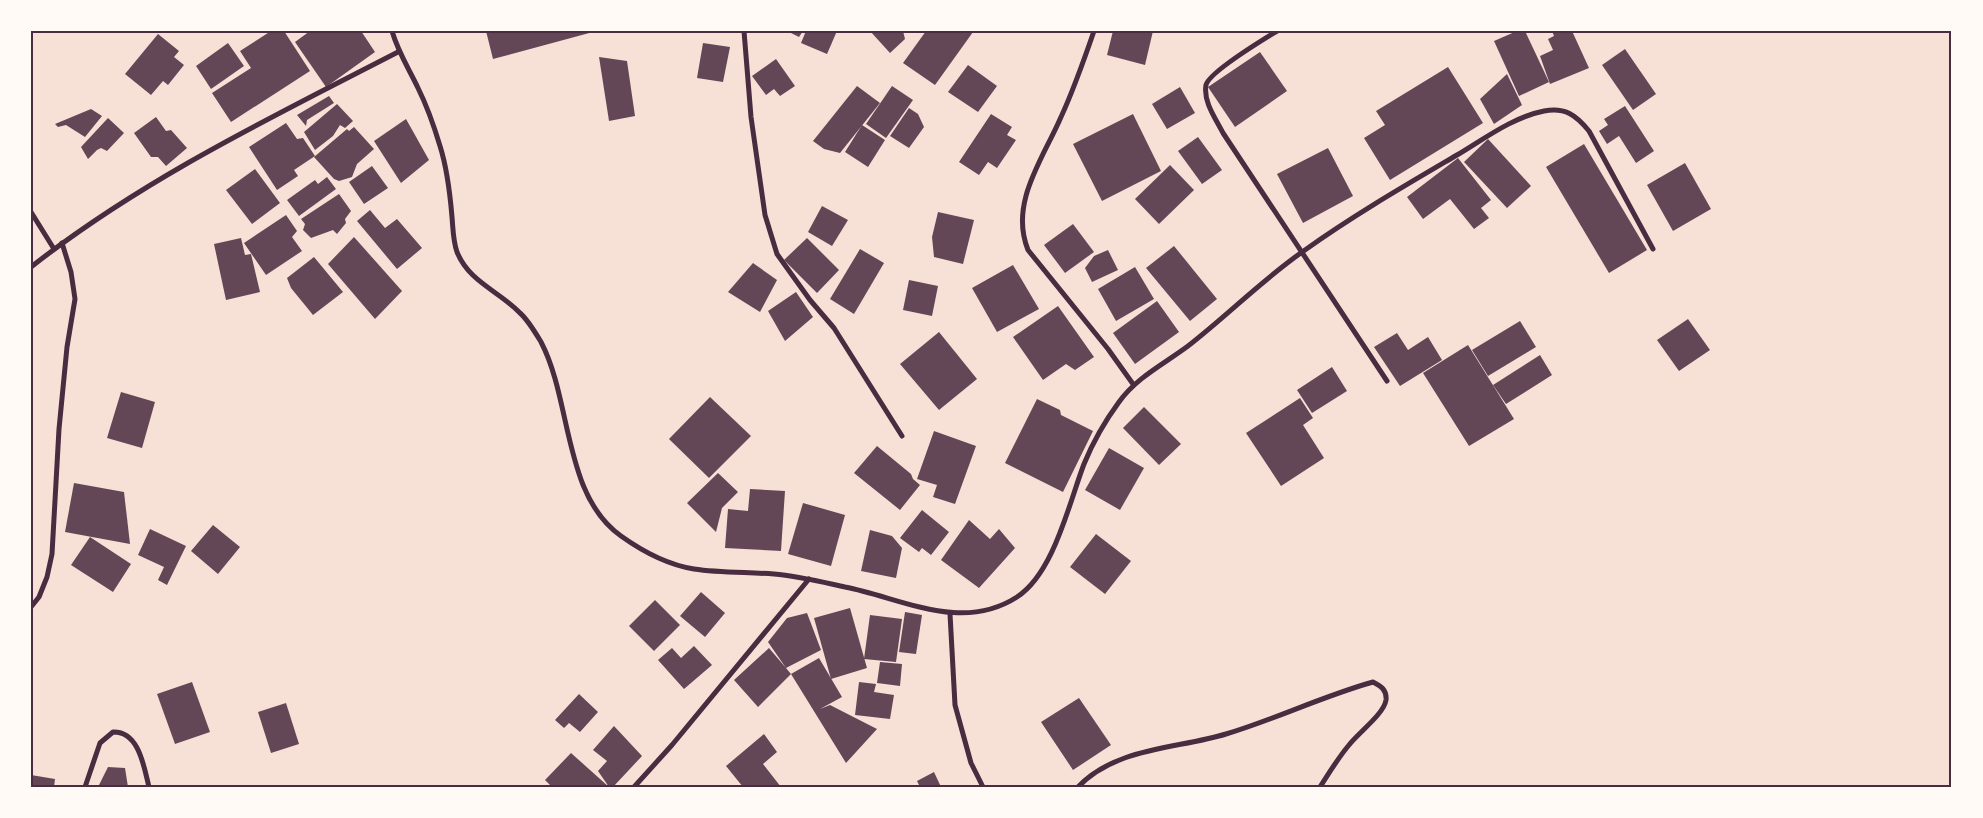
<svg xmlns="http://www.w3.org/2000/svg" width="1983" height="818" viewBox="0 0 1983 818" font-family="'IBM Plex Sans',sans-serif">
<rect width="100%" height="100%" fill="#f7e1d7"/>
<g fill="#644757">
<polygon points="271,31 284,31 310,71 231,122 212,93 251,68 240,51"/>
<polygon points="310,31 361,31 375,52 326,87 295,42"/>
<polygon points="486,31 593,31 593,32 493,59"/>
<polygon points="787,31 803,31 799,37"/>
<polygon points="806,31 837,31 827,54 801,43"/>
<polygon points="870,31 903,31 905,39 890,53"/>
<polygon points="926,31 973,32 935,85 903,63"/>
<polygon points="1113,31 1153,31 1145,65 1107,55"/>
<polygon points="1517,31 1525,31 1549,82 1519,96 1494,41"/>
<polygon points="1552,31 1572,31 1589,68 1550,84 1540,56 1553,50 1548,39 1554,36"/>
<polygon points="158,34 179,51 174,57 184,65 168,85 163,81 151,95 125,74"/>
<polygon points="228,43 244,66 211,89 196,66"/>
<polygon points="703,43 730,47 723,82 697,78"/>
<polygon points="1625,49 1656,94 1633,110 1602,65"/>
<polygon points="1260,52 1287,91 1235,127 1208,87"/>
<polygon points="599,57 627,61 635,116 609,121"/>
<polygon points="776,59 795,86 780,96 774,89 766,95 752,76"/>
<polygon points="968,65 997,86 978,112 948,92"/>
<polygon points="1448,67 1483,123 1390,180 1364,138 1385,125 1376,111"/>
<polygon points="1507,74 1522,105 1494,124 1480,99"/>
<polygon points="857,86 880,103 840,153 824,149 813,141"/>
<polygon points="892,86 913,100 886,138 866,124"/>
<polygon points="1180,87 1195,113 1167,129 1152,104"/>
<polygon points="329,96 334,103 307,120 306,126 297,115"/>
<polygon points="337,104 353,121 345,128 340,125 333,136 315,150 304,132"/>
<polygon points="1625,106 1654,151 1636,163 1619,136 1607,144 1599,131 1608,125 1604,119"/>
<polygon points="909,108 918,114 924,127 909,148 890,136"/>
<polygon points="91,109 102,116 85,137 66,125 58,127 55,124"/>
<polygon points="991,114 1012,127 1007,135 1016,140 997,168 988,162 979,175 959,162"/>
<polygon points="1133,114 1161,171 1102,201 1073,144"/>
<polygon points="156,117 166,131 171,130 187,148 166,166 158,157 151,157 134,133"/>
<polygon points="108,118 124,133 107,151 101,148 97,150 88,159 81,147"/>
<polygon points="406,119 429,160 401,183 374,141"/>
<polygon points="286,123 297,139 303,138 315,156 294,170 298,176 277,190 249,147"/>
<polygon points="862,125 885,140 868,167 845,152"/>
<polygon points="354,127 374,149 357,164 352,177 339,181 334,179 314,157 347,129 349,131"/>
<polygon points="1198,137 1222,170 1202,184 1178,151"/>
<polygon points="1488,139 1531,186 1507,208 1464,162"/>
<polygon points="1584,144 1647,250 1609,273 1546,167"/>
<polygon points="1328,148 1353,196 1303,223 1277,174"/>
<polygon points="1458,158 1491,200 1481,208 1489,218 1474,229 1450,199 1423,219 1407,197"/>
<polygon points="1685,163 1711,209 1673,231 1647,185"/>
<polygon points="1170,165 1194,190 1159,224 1135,199"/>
<polygon points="372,166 388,188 364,204 349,182"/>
<polygon points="255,169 280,203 252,224 226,190"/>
<polygon points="327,177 336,189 299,216 287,200 315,180 318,184"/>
<polygon points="339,194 351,211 345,219 346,223 337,234 333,230 311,238 303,230 305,224 301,219"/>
<polygon points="822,206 848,220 832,246 808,232"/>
<polygon points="370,210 385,228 397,219 422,248 397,269 357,221"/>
<polygon points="938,212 974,220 963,264 934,257 932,237"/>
<polygon points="286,215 297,231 292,237 302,251 266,275 244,243"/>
<polygon points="1073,224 1094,252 1065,273 1044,245"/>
<polygon points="354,237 402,291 375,319 328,264"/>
<polygon points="241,238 245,255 251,254 260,292 226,300 214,244"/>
<polygon points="807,238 839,270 817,293 784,260"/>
<polygon points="1174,246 1217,299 1190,321 1146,268"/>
<polygon points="860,249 884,263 854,314 830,299"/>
<polygon points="1108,250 1118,270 1092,282 1085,268 1094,256"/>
<polygon points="314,257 343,292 313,315 291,288 287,278"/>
<polygon points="753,263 777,280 760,312 728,292"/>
<polygon points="1013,265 1039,309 997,332 972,288"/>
<polygon points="1135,267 1154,299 1116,321 1098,289"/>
<polygon points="909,280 938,286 932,316 903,310"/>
<polygon points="796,292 813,317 785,341 768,311"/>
<polygon points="1157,301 1179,332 1135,364 1113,333"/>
<polygon points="1058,306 1094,357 1075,370 1066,364 1043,380 1013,337"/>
<polygon points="1688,319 1710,350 1679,371 1657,340"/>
<polygon points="1520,321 1536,347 1488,376 1472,350"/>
<polygon points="939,332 977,379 939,410 900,364"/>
<polygon points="1397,333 1408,350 1428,337 1442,360 1400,386 1374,347"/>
<polygon points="1468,345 1514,419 1469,446 1423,373"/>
<polygon points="1540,355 1552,375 1506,404 1493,385"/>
<polygon points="1332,367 1347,391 1312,413 1297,390"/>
<polygon points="121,392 155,402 142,448 107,438"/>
<polygon points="710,397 751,436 709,478 669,439"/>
<polygon points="1300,398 1313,418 1303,425 1324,458 1281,486 1246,433"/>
<polygon points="1037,399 1060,410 1061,415 1093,431 1063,492 1005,463"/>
<polygon points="1144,407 1181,444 1159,465 1123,428"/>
<polygon points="934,431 976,446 955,504 933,497 937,485 917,479"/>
<polygon points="877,446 911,474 913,479 920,485 900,510 854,473"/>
<polygon points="1109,448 1144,468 1120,510 1085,490"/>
<polygon points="718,473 738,492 722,508 716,532 687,503"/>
<polygon points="74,483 124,492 130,544 65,532"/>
<polygon points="750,489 785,491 781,551 725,548 728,509 748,511"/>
<polygon points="803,503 845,515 831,566 788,554"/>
<polygon points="922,510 949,532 931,555 922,548 919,552 900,538"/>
<polygon points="969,520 990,539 999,529 1015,548 979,588 941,560"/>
<polygon points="213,525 240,547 218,574 191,551"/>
<polygon points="150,529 186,546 167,585 158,580 164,567 138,555"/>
<polygon points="870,530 892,536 902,548 896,578 861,571"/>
<polygon points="1096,534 1131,561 1105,594 1070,567"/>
<polygon points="90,537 131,564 113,592 71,565"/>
<polygon points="701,592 725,613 705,637 680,616"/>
<polygon points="655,600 680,625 654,651 629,626"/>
<polygon points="850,608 867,668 831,679 814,618"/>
<polygon points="905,612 922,615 916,654 899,652"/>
<polygon points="807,613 821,650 786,668 791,674 758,707 734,680 769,648 786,668 768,642 787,618"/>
<polygon points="870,615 902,619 896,662 864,659"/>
<polygon points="694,646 712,665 684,689 658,660 672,648 681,658"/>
<polygon points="819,658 842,697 820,709 830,705 877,729 846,763 791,674"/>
<polygon points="880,662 902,664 900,686 877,683"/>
<polygon points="192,682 210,732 175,744 157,694"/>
<polygon points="859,682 876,684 874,692 894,695 890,719 855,715"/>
<polygon points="579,694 598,712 580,732 569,723 564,728 555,720"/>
<polygon points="1079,698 1111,745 1073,770 1041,722"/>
<polygon points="286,703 299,744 271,753 258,712"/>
<polygon points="614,726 642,756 613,787 609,787 598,771 607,761 593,750"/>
<polygon points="764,734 777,752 763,764 781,787 743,787 726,766"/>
<polygon points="571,753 609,787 552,787 545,780"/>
<polygon points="108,767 125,768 128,787 98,787"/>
<polygon points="934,772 941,787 920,787 917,781"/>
<polygon points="31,775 55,779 54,787 31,787"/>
</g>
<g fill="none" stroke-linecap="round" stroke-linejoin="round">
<g stroke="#4a2c40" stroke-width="5">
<path d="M392,31c6,21 17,38 26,57 9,18 16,38 22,58 7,22 10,47 12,71 1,11 1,24 5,35 12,30 42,39 63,61 8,7 15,19 21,29 31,59 22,153 80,194 21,15 48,29 73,33 26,4 54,3 80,5 24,2 48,8 71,13 57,11 116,46 172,10 37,-24 52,-94 67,-133 9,-22 21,-43 35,-62 18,-25 45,-38 69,-56 40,-31 76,-68 117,-96 49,-35 101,-65 152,-95 27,-16 56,-38 87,-44 21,-4 32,4 45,20l64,118"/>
<polyline points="744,31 751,117 765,215 777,254 810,300 834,328 902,436"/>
<path d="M1094,31c-10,29 -20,58 -33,86 -18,42 -52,86 -33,133l80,99 25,35"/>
<path d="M1277,31c-13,8 -68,41 -71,54 -3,17 10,34 17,48l164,248"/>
<polyline points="31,212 54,249"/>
<path d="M31,267c112,-88 241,-150 367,-215"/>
<polyline points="31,607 39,597 47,577 52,554 59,429 67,347 75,299 71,272 62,243"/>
<polyline points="950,614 955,705 971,763 983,787"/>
<path d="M85,787l15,-44 13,-11c26,-1 31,35 36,55"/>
<polyline points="634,787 672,745 809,579"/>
<path d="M1078,787c38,-40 99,-38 148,-53 50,-15 97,-38 147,-52 8,4 14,8 13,18 -2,14 -28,33 -37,45 -11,13 -20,28 -29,42"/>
</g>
</g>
<rect width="1983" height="818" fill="none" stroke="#fffaf5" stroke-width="65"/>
<rect x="32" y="32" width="1918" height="754" fill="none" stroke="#4a2c40" stroke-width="2"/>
</svg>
